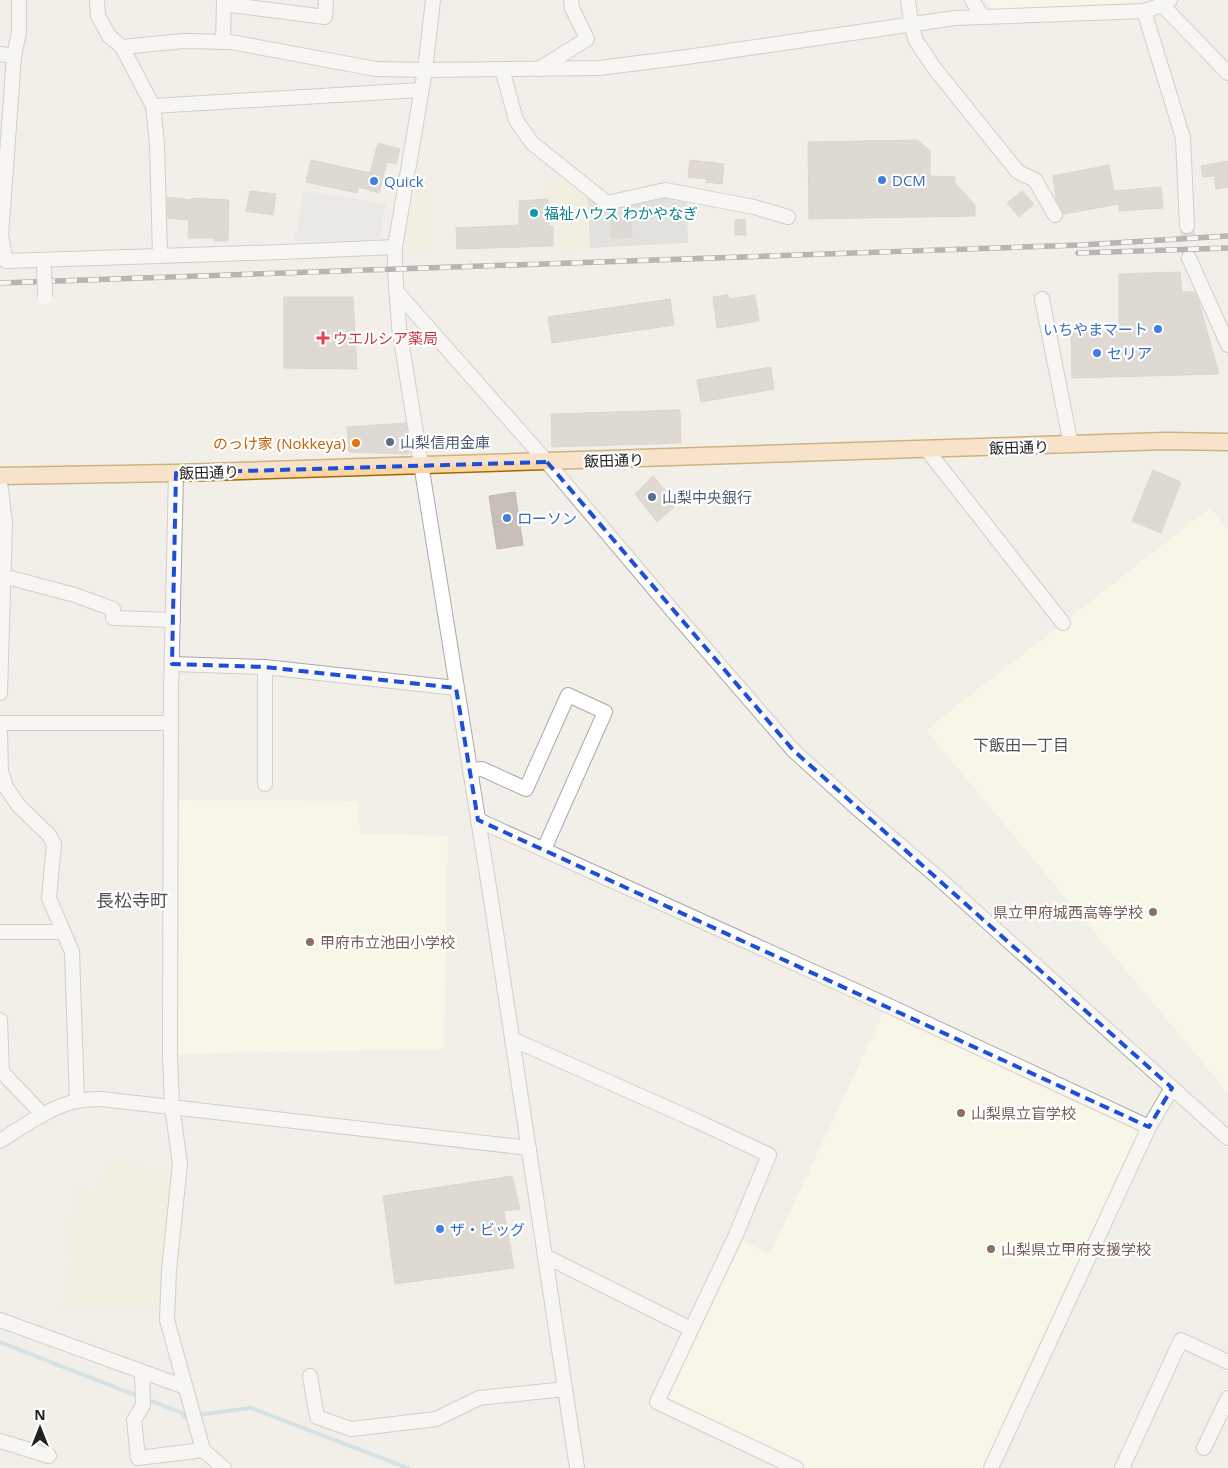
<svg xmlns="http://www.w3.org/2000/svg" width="1228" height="1468" viewBox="0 0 1228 1468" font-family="'Open Sans','Noto Sans JP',sans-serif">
<rect width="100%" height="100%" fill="#f2efe9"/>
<g fill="#ffffe5">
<polygon points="985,0 1143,0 1132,3 993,10"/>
<polygon points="1210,508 1228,529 1228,1093 926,730"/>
<polygon points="173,800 358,801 360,833 448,836 444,1049 174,1054"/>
<polygon points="887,1005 1149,1127 991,1468 796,1468 657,1402 735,1237 770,1254"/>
</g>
<polygon fill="#d0d0d0" points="687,194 688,243 590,248 587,195 603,206 655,197"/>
<g fill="#eef0d5">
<polygon points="567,178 587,195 590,248 561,249 544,184"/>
<polygon points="415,192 431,194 431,252 406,252"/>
<polygon points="107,1159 173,1176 160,1306 63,1307 73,1258 66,1222 78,1219 78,1189 101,1194"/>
</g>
<polygon fill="#e2e2e2" points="304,191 386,204 380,239 294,242"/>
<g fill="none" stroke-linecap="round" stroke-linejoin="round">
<g stroke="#aad3df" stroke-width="4">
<polyline points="0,1342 140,1397"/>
<polyline points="146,1399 182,1413 185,1417 190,1416"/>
<polyline points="197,1415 251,1408 408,1468"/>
</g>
</g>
<g fill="#c7bfb8" stroke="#c4b6ab">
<polygon points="918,140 930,151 930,176 955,177 955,183 975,205 975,216 809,219 808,142"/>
<polygon points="378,143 400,149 396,164 387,162 379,193 359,187 357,193 306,182 311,160 370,173"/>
<polygon points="690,160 724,164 722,184 706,182 707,179 688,177"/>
<polygon points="1228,161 1228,187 1216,189 1214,176 1203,177 1201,166"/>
<polygon points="1109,165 1114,191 1161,187 1163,208 1119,211 1119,204 1064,214 1056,199 1053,176"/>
<polygon points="250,191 276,194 273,215 246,211"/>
<polygon points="1022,191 1034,204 1019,217 1007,203"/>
<polygon points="167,197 191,200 191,198 229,200 228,241 215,241 215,238 188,238 189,220 168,218"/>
<polygon points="548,199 549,226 553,226 553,246 457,249 456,228 519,225 519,201"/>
<polygon points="630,216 632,237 612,238 611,218"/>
<polygon points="745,219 746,235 735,235 735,220"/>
<polygon points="1180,272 1182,292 1195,292 1199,302 1219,374 1072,378 1071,333 1119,331 1119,274"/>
<polygon points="728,295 729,299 755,295 759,321 717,328 713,297"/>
<polygon points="284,297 353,297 357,369 284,368"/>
<polygon points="670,299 674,325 552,343 548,317"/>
<polygon points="771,367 774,389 701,402 697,380"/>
<polygon points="680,410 681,443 552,447 551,414"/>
<polygon points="406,423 409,454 349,452 347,427"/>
<polygon points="1153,470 1181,482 1161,533 1132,521"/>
<polygon points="653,476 677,504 657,522 635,494"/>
<polygon points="515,492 523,545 497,549 489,496"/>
<polygon points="512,1176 520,1209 504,1211 514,1268 395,1284 383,1196"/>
</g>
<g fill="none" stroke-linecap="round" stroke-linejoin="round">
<polyline stroke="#c8c6c1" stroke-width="14" stroke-dasharray="14 7" stroke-linecap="butt" points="1187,226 1189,258"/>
<defs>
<g id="minor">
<polyline points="97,0 98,16 109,36 122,47 153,106 157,143 160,256"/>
<polyline points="433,0 425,70 395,247 395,269 399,327 492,906 577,1468"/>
<polyline points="908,0 911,23 916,41 935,69 1018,172 1035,180 1055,215"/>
<polyline points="972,0 982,17"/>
<polyline points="224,4 325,17 326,0"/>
<polyline points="1162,5 1228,73"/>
<polyline points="1144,11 1183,138 1187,226"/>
<polyline points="223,42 224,0"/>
<polyline points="122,47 184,41 231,42 376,69 425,70 599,68 687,57 955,18 1144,11 1162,5 1170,0"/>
<polyline points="0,54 14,56 1,236 6,261 282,252 395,247"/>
<polyline points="14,56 19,32 19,0"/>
<polyline points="502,69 516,120 532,143 607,203 665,190 754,207 788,217"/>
<polyline points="539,69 587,39 572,8 571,0"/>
<polyline points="153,106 420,90"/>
<polyline points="1189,258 1228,345"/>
<polyline points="396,291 547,462 672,610 793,750 859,810 935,875 1228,1138"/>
<polyline points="1042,299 1071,445"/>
<polyline points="927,450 1063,623"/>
<polyline points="176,473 171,691 170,1055 172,1106 180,1164 169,1270 167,1320 203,1450 224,1468"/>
<polyline points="0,482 5,523 0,693"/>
<polyline points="3,576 75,595 113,609 113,618 173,620"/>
<polyline points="172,664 265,667 456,688"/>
<polyline points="0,723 171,723"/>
<polyline points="0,734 1,771 6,787 18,805 49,835 54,844 49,898 72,952 77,1101"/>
<polyline points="470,770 482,769 526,789 568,695 605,712 544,849"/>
<polyline points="265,784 265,667"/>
<polyline points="478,820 887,1005 1149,1127"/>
<polyline points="0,932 62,932"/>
<polyline points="0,1020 2,1072 43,1115"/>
<polyline points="512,1039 699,1122 769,1155 735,1237 657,1402 796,1468"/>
<path d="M0,1141c24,-15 49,-34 77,-40 8,-2 17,-2 24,-2l428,49"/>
<polyline points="545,1256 691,1329"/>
<polyline points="0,1320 185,1387"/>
<polyline points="142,1372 143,1405 134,1420 138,1458 203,1450"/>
<polyline points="310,1376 317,1417 351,1429 436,1419 479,1398 565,1389"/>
<polyline points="0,1441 49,1456"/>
<polyline points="1204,1448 1228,1398"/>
<polyline points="991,1468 1149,1127 1172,1088"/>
<polyline points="1122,1468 1181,1340 1228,1362"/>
</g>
<polyline id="major" points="0,476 176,473 1166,441 1228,442"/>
</defs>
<use href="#minor" stroke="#a9a9a9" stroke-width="16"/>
<use href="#major" stroke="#a06b00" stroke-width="19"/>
<use href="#minor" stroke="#fff" stroke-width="14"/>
<use href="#major" stroke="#fcd6a4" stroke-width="16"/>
<defs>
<g id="rail">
<polyline points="1078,253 1228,248"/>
<polyline points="0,283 1081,245 1228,236"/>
</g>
</defs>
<use href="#rail" stroke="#707070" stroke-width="5.5"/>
<use href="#rail" stroke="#fff" stroke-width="4" stroke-dasharray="11" stroke-linecap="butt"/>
<defs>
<polyline id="minor-bridge" points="44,266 45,297"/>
</defs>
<use href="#minor-bridge" stroke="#a9a9a9" stroke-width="16" stroke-linecap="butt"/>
<use href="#minor-bridge" stroke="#fff" stroke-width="14"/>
</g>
<path d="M0 0H1228V1468H0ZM547,462l246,288 379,338 -23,39 -671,-307 -22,-132 -191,-21 -93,-3 4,-191z" fill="#f2efe9" fill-opacity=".55" fill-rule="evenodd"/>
<path fill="none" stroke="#1d4ed8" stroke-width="4" stroke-dasharray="10 6" stroke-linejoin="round" d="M547,462l246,288 379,338 -23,39 -671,-307 -22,-132 -191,-21 -93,-3 4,-191z"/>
<g fill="#3f7fe0" stroke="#fff" stroke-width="2">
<circle cx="882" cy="180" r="5"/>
<circle cx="374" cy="181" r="5"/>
<circle cx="1158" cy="329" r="5"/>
<circle cx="1097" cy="353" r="5"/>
<circle cx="507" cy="518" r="5"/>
<circle cx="440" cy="1229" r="5"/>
</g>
<circle fill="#0f9aa8" stroke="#fff" stroke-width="2" cx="534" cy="213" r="5"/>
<path fill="#e0444e" stroke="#fff" stroke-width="2" d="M320.5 330.5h5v5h5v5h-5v5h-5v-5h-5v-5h5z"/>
<g fill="#5c6f8a" stroke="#fff" stroke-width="2">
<circle cx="390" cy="442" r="5"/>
<circle cx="652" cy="497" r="5"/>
</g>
<circle fill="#e8710a" stroke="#fff" stroke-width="2" cx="356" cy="443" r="5"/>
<g fill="#8d6e63" stroke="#fff" stroke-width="2">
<circle cx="1153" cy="912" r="5"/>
<circle cx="310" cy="942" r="5"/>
<circle cx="961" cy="1113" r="5"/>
<circle cx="991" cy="1249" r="5"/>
</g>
<g text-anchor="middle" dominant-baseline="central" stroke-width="4.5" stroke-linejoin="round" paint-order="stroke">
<g font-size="15" fill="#366cbe" stroke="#fff" text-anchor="start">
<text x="892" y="180">DCM</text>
<text x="384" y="181">Quick</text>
<text x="1148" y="329" text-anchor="end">いちやまマート</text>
<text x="1107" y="353">セリア</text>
<text x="517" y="518">ローソン</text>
<text x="450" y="1229">ザ・ビッグ</text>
</g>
<g font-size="15" fill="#0d838f" stroke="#fff" text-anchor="start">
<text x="544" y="213">福祉ハウス わかやなぎ</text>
</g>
<g font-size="15" fill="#be3a42" stroke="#fff" text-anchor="start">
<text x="333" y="338">ウエルシア薬局</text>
</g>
<g font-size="15" fill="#4e5e75" stroke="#fff" text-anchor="start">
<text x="400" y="442">山梨信用金庫</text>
<text x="662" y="497">山梨中央銀行</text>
</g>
<g font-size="15" fill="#c56008" stroke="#fff" text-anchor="end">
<text x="346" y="443">のっけ家 (Nokkeya)</text>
</g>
<g font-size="15" fill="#222" stroke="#fff">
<text transform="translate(1019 447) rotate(-2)">飯田通り</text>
<text transform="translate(614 460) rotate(-2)">飯田通り</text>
<text transform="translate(209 472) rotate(-2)">飯田通り</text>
</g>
<g font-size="15" fill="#785e54" stroke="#fff" text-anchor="start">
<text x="1143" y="912" text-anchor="end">県立甲府城西高等学校</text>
<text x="320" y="942">甲府市立池田小学校</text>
<text x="971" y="1113">山梨県立盲学校</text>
<text x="1001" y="1249">山梨県立甲府支援学校</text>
</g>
<g font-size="16" fill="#555" stroke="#fff">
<text x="1021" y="745">下飯田一丁目</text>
</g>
<g font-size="18" fill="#555" stroke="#fff">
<text x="132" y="900">長松寺町</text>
</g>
</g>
<g transform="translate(40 1428)" stroke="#ffffff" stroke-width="4" paint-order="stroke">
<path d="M0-4L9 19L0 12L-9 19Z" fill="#222222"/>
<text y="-8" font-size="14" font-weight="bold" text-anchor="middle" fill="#222222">N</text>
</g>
</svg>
